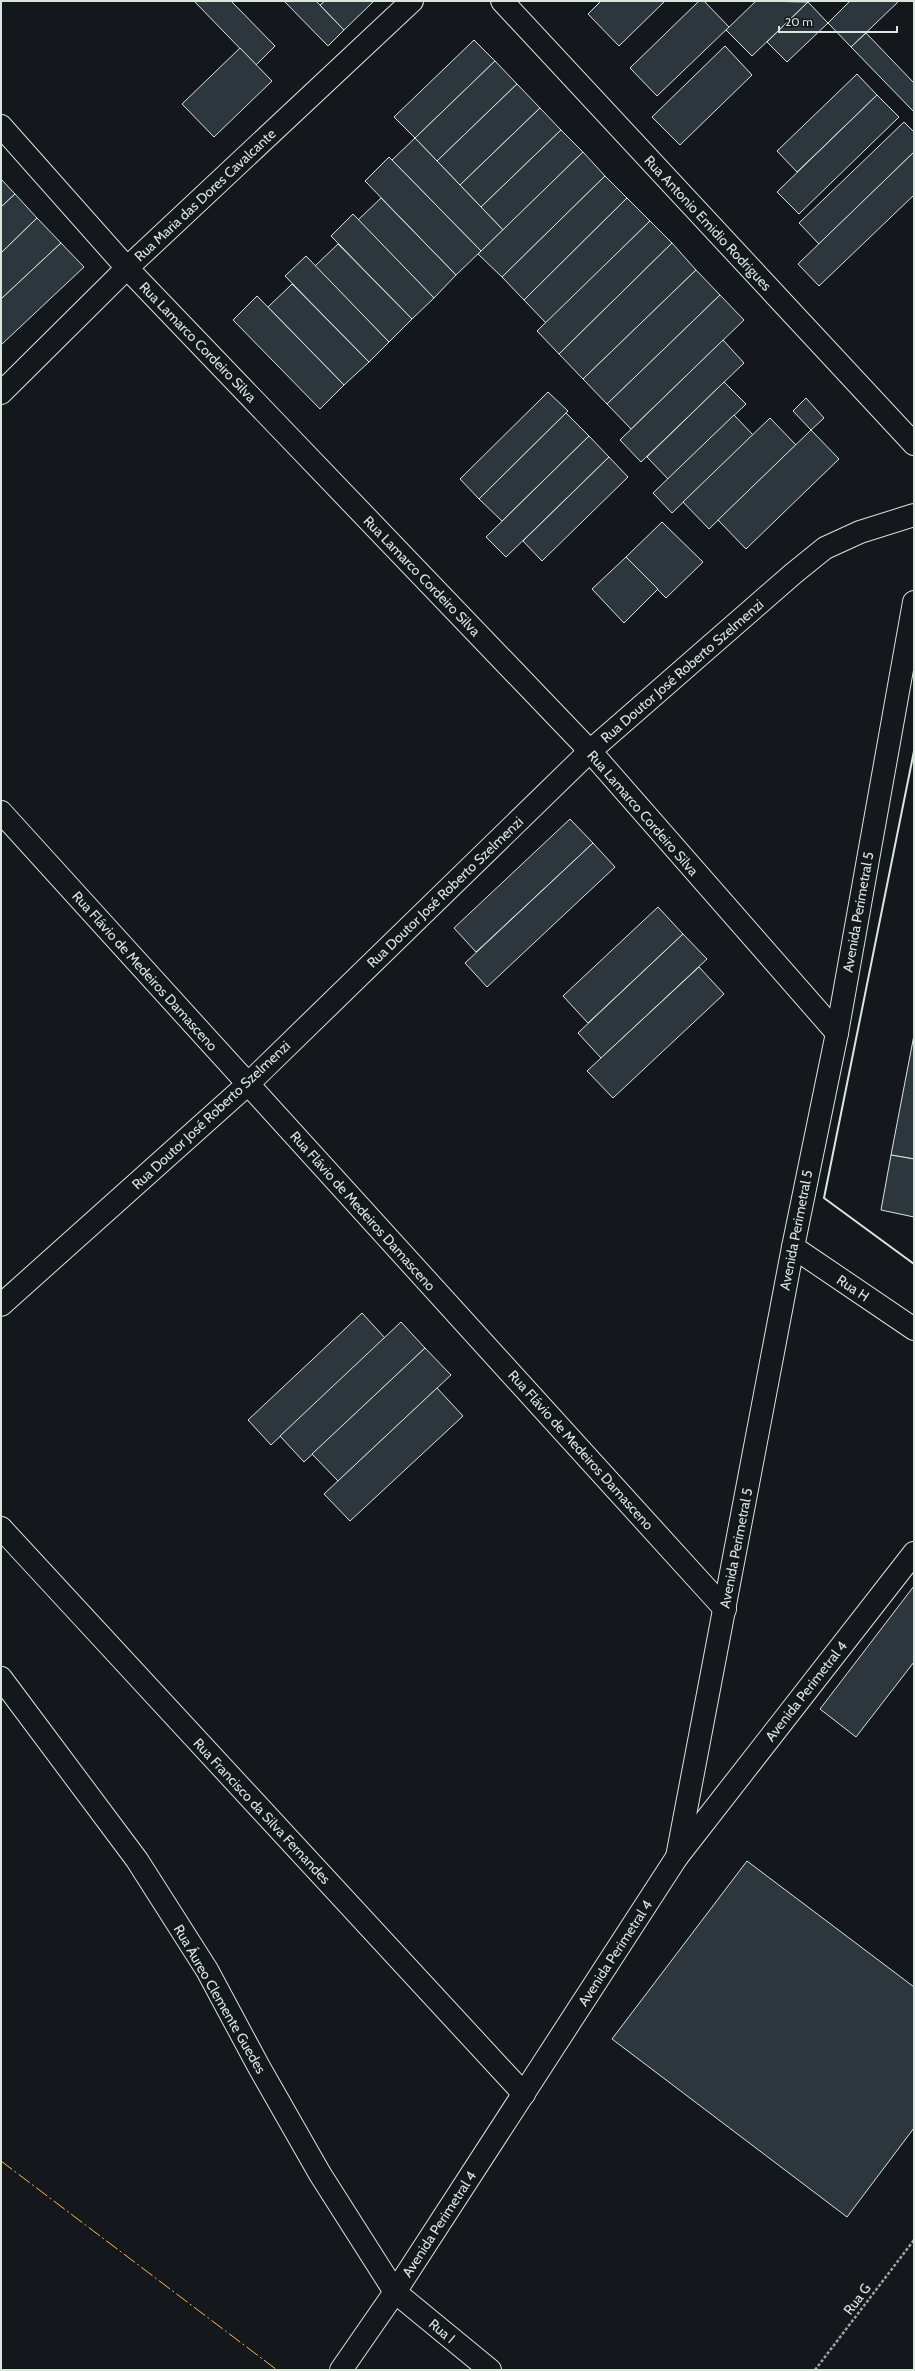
<svg xmlns="http://www.w3.org/2000/svg" width="915" height="2371" viewBox="0 0 915 2371" font-family="Cabin,sans-serif">
<rect width="100%" height="100%" fill="#14181c"/>
<g fill="#2c363c" stroke="#d8e6dc">
<polygon points="194,1 231,1 275,46 256,65"/>
<polygon points="284,1 316,1 344,30 328,46"/>
<polygon points="325,1 374,1 344,30 320,5"/>
<polygon points="601,1 665,1 619,46 588,14"/>
<polygon points="699,1 704,1 729,27 657,96 630,68"/>
<polygon points="756,1 808,2 752,56 726,30"/>
<polygon points="850,1 899,1 851,47 828,23"/>
<polygon points="808,2 828,23 787,62 767,42"/>
<polygon points="866,33 914,83 914,112 851,47"/>
<polygon points="474,40 495,61 415,138 394,117"/>
<polygon points="725,46 752,75 680,145 652,117"/>
<polygon points="240,48 272,81 214,137 182,104"/>
<polygon points="495,61 517,84 437,161 415,138"/>
<polygon points="857,74 877,95 797,172 777,151"/>
<polygon points="517,84 540,108 460,185 437,161"/>
<polygon points="877,95 899,117 799,214 777,192"/>
<polygon points="540,108 561,130 481,207 460,185"/>
<polygon points="904,122 914,132 914,152 819,244 799,223"/>
<polygon points="561,130 583,152 503,230 481,207"/>
<polygon points="415,138 503,230 481,251 392,160"/>
<polygon points="583,152 605,176 502,277 478,254"/>
<polygon points="914,152 914,195 819,286 798,264"/>
<polygon points="389,157 481,251 456,275 365,181"/>
<polygon points="605,176 627,198 524,300 502,277"/>
<polygon points="1,179 15,194 1,207"/>
<polygon points="15,194 37,218 1,253 1,207"/>
<polygon points="381,198 456,275 434,298 358,220"/>
<polygon points="627,198 650,221 546,323 524,300"/>
<polygon points="353,214 434,298 412,319 331,236"/>
<polygon points="37,218 61,243 1,299 1,253"/>
<polygon points="650,221 672,243 559,354 537,331"/>
<polygon points="61,243 84,267 1,345 1,299"/>
<polygon points="672,243 696,270 583,379 559,354"/>
<polygon points="338,244 412,319 389,342 315,266"/>
<polygon points="306,256 389,342 369,362 285,276"/>
<polygon points="696,270 720,295 607,404 583,379"/>
<polygon points="292,284 369,362 344,385 268,307"/>
<polygon points="720,295 744,320 631,429 607,404"/>
<polygon points="257,296 344,385 320,409 233,320"/>
<polygon points="723,340 744,363 641,462 620,440"/>
<polygon points="724,382 746,404 668,479 647,457"/>
<polygon points="548,392 568,411 479,499 460,479"/>
<polygon points="806,398 824,418 811,430 793,411"/>
<polygon points="566,413 589,436 502,521 479,499"/>
<polygon points="734,415 753,435 672,513 653,493"/>
<polygon points="770,418 796,445 709,529 683,502"/>
<polygon points="811,430 839,459 746,549 718,520"/>
<polygon points="589,436 609,457 506,557 486,537"/>
<polygon points="609,457 628,477 542,561 523,541"/>
<polygon points="662,522 703,562 666,598 626,557"/>
<polygon points="626,557 658,589 624,623 592,589"/>
<polygon points="570,819 593,843 476,952 454,928"/>
<polygon points="593,843 615,867 487,987 465,963"/>
<polygon points="658,907 683,934 588,1023 563,996"/>
<polygon points="683,934 707,959 601,1058 578,1033"/>
<polygon points="699,967 724,994 613,1098 587,1071"/>
<polygon points="914,1035 914,1159 891,1155"/>
<polygon points="891,1155 914,1159 914,1217 881,1210"/>
<polygon points="362,1313 385,1338 271,1445 248,1420"/>
<polygon points="401,1322 425,1348 304,1462 280,1436"/>
<polygon points="425,1348 451,1375 338,1481 312,1454"/>
<polygon points="437,1388 463,1416 350,1521 324,1494"/>
<polygon points="914,1586 914,1662 856,1737 820,1709"/>
<polygon points="747,1861 914,1987 914,2128 847,2217 612,2039"/>
</g>
<g fill="none" stroke-linecap="round" stroke-linejoin="round">
<defs>
<g id="minor">
<polyline points="502,1 914,444"/>
<polyline points="1,126 127,268 590,751 837,1033"/>
<polyline points="1,393 127,268 412,1"/>
<polyline points="1,812 725,1609"/>
<polyline points="793,1247 914,1329"/>
<polyline points="1,1305 248,1084 590,751 794,573 825,548 860,532 914,515"/>
<polyline points="1,1528 524,2094"/>
<polyline points="1,1678 137,1860 207,1970 259,2067 320,2174 395,2292 490,2370"/>
<polyline points="677,1857 793,1247 837,1033 914,602"/>
<polyline points="341,2370 395,2292 677,1857 914,1553"/>
</g>
</defs>
<use href="#minor" stroke="#d8e6dc" stroke-width="24"/>
<polyline stroke="#9da8a2" stroke-width="2.5" stroke-dasharray="3 2" stroke-linecap="butt" points="815,2370 914,2240"/>
<use href="#minor" stroke="#14181c" stroke-width="22"/>
<polyline stroke="#d8e6dc" stroke-width="2" points="914,751 824,1198 914,1264"/>
<polyline stroke="#ffb74d" stroke-width="1" stroke-dasharray="14 3 2 3" stroke-linecap="butt" points="1,2161 277,2370"/>
</g>
<g text-anchor="middle" dominant-baseline="central" stroke-width="3" stroke-linejoin="round" paint-order="stroke">
<g font-size="14" fill="#d8e6dc" stroke="#14181c">
<text transform="translate(205 195) rotate(-43)">Rua Maria das Dores Cavalcante</text>
<text transform="translate(708 223) rotate(47)">Rua Antonio Emidio Rodrigues</text>
<text transform="translate(198 342) rotate(46)">Rua Lamarco Cordeiro Silva</text>
<text transform="translate(422 576) rotate(46)">Rua Lamarco Cordeiro Silva</text>
<text transform="translate(682 671) rotate(-41)">Rua Doutor José Roberto Szelmenzi</text>
<text transform="translate(643 813) rotate(49)">Rua Lamarco Cordeiro Silva</text>
<text transform="translate(445 892) rotate(-44)">Rua Doutor José Roberto Szelmenzi</text>
<text transform="translate(858 912) rotate(-80)">Avenida Perimetral 5</text>
<text transform="translate(145 971) rotate(48)">Rua Flávio de Medeiros Damasceno</text>
<text transform="translate(211 1115) rotate(-43)">Rua Doutor José Roberto Szelmenzi</text>
<text transform="translate(363 1211) rotate(48)">Rua Flávio de Medeiros Damasceno</text>
<text transform="translate(796 1230) rotate(-79)">Avenida Perimetral 5</text>
<text transform="translate(853 1288) rotate(34)">Rua H</text>
<text transform="translate(581 1450) rotate(48)">Rua Flávio de Medeiros Damasceno</text>
<text transform="translate(736 1548) rotate(-79)">Avenida Perimetral 5</text>
<text transform="translate(806 1691) rotate(-52)">Avenida Perimetral 4</text>
<text transform="translate(262 1811) rotate(47)">Rua Francisco da Silva Fernandes</text>
<text transform="translate(615 1953) rotate(-57)">Avenida Perimetral 4</text>
<text transform="translate(220 1999) rotate(60)">Rua Áureo Clemente Guedes</text>
<text transform="translate(439 2224) rotate(-57)">Avenida Perimetral 4</text>
<text transform="translate(857 2299) rotate(-53)">Rua G</text>
<text transform="translate(442 2331) rotate(40)">Rua I</text>
</g>
</g>
<rect width="915" height="2371" fill="none" stroke="#d8e6dc" stroke-width="4"/>
<path d="M779 26v6h118v-6" fill="none" stroke="#d8e6dc" stroke-width="2"/>
<text x="785" y="26" font-size="12" fill="#d8e6dc" stroke="#14181c" stroke-width="3" paint-order="stroke">20 m</text>
</svg>
